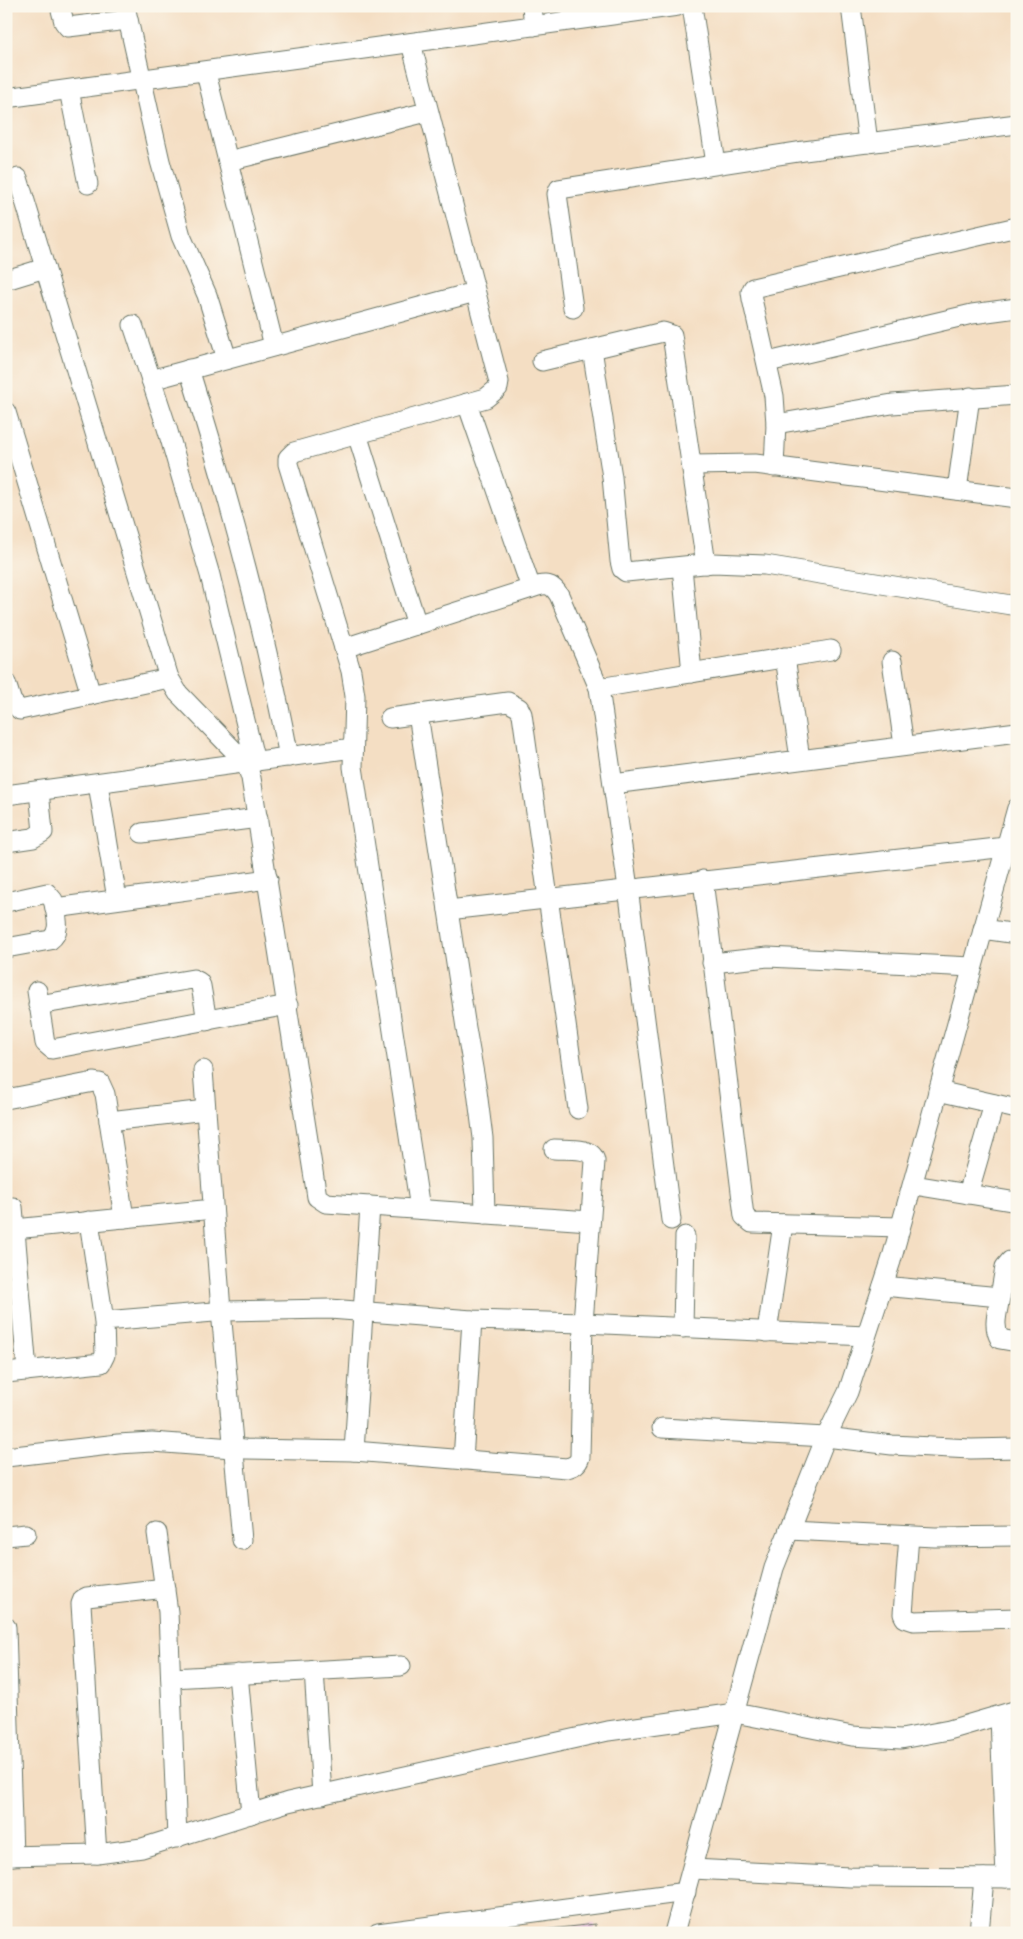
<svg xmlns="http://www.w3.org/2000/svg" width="1023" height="1939" viewBox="0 0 1023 1939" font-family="'Libre Bodoni',serif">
<defs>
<pattern id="building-back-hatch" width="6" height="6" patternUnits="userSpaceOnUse" patternTransform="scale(1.25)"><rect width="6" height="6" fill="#e5addd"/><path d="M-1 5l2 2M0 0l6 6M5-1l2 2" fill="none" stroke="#b98eb4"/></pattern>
</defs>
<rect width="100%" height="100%" fill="#fbf7ec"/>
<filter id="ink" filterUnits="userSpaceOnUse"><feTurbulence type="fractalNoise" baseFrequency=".02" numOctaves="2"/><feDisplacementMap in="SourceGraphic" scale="10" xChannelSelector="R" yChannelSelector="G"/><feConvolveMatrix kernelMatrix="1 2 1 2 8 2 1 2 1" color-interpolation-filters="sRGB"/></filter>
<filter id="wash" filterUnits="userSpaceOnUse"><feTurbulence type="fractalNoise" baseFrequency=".0096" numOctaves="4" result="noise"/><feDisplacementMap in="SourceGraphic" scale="20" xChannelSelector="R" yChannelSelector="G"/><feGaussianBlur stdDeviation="1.12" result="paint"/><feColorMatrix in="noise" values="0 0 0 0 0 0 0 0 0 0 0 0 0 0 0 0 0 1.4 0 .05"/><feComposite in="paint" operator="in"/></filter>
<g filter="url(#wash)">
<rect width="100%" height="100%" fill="#f4dec3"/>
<g id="blocks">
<polygon fill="url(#building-back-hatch)" points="595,1924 595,1933 531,1933 531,1931"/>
</g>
</g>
<g filter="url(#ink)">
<use href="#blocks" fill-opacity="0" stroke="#6a7566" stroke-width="1"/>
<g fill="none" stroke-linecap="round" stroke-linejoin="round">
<defs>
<g id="minor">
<polyline points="60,6 64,22 68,27 128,20"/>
<polyline points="125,6 160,161 181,236 207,295 227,359"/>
<polyline points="532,6 534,26"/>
<polyline points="692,6 716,164"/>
<polyline points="851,6 868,143"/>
<polyline points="411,43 499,382 498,388 486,398 294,452 288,458 288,464 351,671 355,696 353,767 420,1209"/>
<polyline points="206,73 274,346"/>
<polyline points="69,90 88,184"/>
<polyline points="6,98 678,6"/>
<polyline points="228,161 427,112"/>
<polyline points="18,178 169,678 178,693 246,763 251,778 317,1197 326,1203 590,1221"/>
<polyline points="6,280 45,268"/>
<polyline points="573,308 557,194 559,189 804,151 1017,124"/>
<polyline points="133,325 167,428 210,575 255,762"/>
<polyline points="592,349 612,477 620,561 622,569 626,572 713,563 765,565 1017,606"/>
<polyline points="542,361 663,332 672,335 706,564"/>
<polyline points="768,362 972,314 1017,308"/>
<path d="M189,369c40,128 75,256 100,388"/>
<polyline points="151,380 475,292"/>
<polyline points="467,403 531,588"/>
<polyline points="6,412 91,695"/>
<polyline points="776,424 892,404 1017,395"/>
<polyline points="357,434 417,625"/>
<polyline points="692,465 755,464 1017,498"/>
<polyline points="774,467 776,424 774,396 752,299 751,292 753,288 1017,227"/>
<polyline points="957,490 970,397"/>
<polyline points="682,567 692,673"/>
<path d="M344,648l194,-62c11,-3 15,0 21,9l40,93 29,200 43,332"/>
<polyline points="785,657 800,759"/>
<polyline points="892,661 904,746"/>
<polyline points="6,683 12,702 20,710 169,678"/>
<polyline points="599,688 831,650"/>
<polyline points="418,714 466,1028 477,1091 483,1138 485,1214"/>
<polyline points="390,718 508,702 519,708 522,714 578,1109"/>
<polyline points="98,784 117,899"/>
<polyline points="613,784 1017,732"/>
<polyline points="6,795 353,748"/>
<polyline points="142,833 258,818"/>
<polyline points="6,842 33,838 43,832 39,791"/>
<polyline points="703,880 744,1216 752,1223 900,1227"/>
<polyline points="6,902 47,893 53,900 55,908"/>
<polyline points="448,910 1006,847"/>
<polyline points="983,929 1017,934"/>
<path d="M6,948l44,-8c11,-8 7,-21 5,-32l213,-29"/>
<polyline points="712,963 768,957 972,967"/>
<polyline points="37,991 45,1043 52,1049 288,1005"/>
<polyline points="38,1005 193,979 199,982 201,986 207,1021"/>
<polyline points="203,1070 221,1311 242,1540"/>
<polyline points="938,1091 1017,1109"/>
<polyline points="6,1099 94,1082 100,1083 105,1094 124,1218"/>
<polyline points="109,1121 206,1110"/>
<polyline points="914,1185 1017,1202"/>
<polyline points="968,1194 994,1104"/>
<polyline points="13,1207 27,1371"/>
<polyline points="89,1221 104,1321"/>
<polyline points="15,1229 213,1209"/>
<path d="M883,1286l117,11c-2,14 -8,29 0,42l17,3"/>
<polyline points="1000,1297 1005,1267 1010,1261 1017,1261"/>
<polyline points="683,1328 685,1236"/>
<polyline points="767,1332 783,1224"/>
<polyline points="6,1373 101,1363 105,1355 104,1321 226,1311 330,1309 472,1320 583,1323 866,1336"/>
<polyline points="662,1428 826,1437 892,1445 971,1449 1017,1448"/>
<polyline points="354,1451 370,1206"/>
<path d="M6,1457l112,-13 34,-2 94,7 108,2 213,17c7,-2 11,-4 13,-11l3,-134 12,-162c-3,-15 -28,-11 -41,-12"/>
<polyline points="463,1460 472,1320"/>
<polyline points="789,1530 935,1537 1017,1536"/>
<polyline points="157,1533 168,1612 177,1838"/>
<polyline points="6,1536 26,1534"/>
<polyline points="909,1536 903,1614 905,1618 914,1621 1017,1618"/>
<polyline points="6,1627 13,1856"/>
<polyline points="314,1670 322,1795"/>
<polyline points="238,1674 251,1814"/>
<polyline points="171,1678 401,1666"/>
<polyline points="1000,1716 1006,1878"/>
<polyline points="97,1854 81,1604 83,1599 87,1597 165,1588"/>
<polyline points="6,1856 97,1854 142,1848 288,1802 608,1731 735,1713 852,1736 901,1739 949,1730 1017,1710"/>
<polyline points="693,1869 850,1877 1017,1878"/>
<polyline points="378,1933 686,1892"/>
<polyline points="674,1933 774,1568 826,1437 848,1392 891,1261 1017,808"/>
<polyline points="979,1933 984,1878"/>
</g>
</defs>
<use href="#minor" stroke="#6a7566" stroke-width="21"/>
<use href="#minor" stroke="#fff" stroke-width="19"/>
</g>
</g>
<rect width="1023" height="1939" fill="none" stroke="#fbf7ec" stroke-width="25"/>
</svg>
